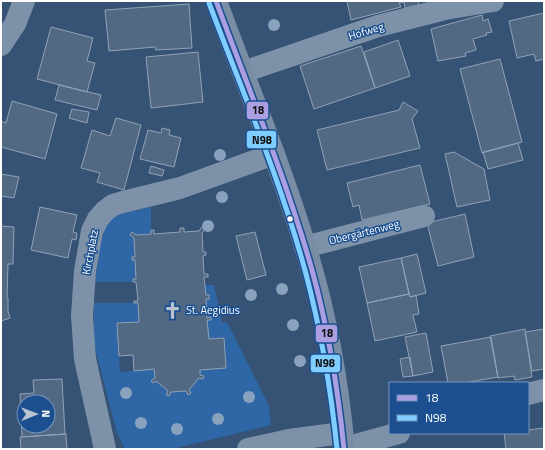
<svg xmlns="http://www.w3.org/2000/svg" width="545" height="450" font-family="'Titillium Web',sans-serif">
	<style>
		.green { fill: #2f66a5 }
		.building { fill: #526984; stroke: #92a2b6; fill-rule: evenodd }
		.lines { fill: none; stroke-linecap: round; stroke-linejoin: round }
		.minor { stroke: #7d92a8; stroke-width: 22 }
		.secondary { stroke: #798da4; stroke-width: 22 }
		.bus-1-casing { stroke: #1b4f8f; stroke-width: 8 }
		.bus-2-casing { stroke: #1b4f8f; stroke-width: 8 }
		.bus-1 { stroke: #ab9ee1; stroke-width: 5 }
		.bus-2 { stroke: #80cdff; stroke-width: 5 }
		.tree { fill: #8aa2be }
		.bus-dot { fill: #fff; stroke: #1b4f8f; stroke-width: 1.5 }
		.labels { text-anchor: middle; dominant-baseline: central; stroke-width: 3; stroke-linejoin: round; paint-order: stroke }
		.street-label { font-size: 11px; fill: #fff; stroke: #1b4f8f }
		.poi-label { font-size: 11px; fill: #fff; stroke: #1b4f8f; text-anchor: start }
		.line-badge { stroke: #1b4f8f; stroke-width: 1.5 }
		.pale-badge-label { font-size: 11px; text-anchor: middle; font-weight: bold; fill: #111 }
	</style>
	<rect width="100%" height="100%" fill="#365274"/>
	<path class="green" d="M151,207V234L130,235L134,238L135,257H132V260H135L136,279H133V282H95C97,269 101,225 111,218C119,213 141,210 151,207Z
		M205,285H214L222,322H227L269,406L271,425L172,449H125L117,433L94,344V303H138L139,322L117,324L120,372L154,369L155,378L152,381H156L168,391L167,395L169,396L171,392L186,391L190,393L189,390L199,378L203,379L204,376L200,375V370L226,367L224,338L209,339L207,320H211V317L207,318L206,299H209V296L206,295Z"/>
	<path class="building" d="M347,1H418L419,5L405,8L404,2L399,3L401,7L351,20Z
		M189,4L192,48L156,50L155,47L109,51L105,10Z
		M544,13V59L536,61L534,54L517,58L509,21Z
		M482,15L483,21L488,19L492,32L486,33L487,35L473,39L476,50L465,53L466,56L438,61L431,29Z
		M51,27L93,38L87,61L95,63L87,92L37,79Z
		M398,40L410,76L375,88L364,52Z
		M361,46L375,88L314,109L300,66Z
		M198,52L203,102L151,108L146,57Z
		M500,59L522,142L482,153L460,69Z
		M59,85L101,95L97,110L55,100Z
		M12,101L57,114L45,159L1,147V121L6,123Z
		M403,102L418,111L412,119L420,148L327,170L317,130L399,110Z
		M72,109L89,112L87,123L69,118Z
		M116,118L141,125L124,190L97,182L100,173L81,168L92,130L110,136Z
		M162,128L170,130L169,135L181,138L174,167L140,159L148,130L161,133Z
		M518,143L523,160L488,169L483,152Z
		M454,152L484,169L490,200L457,207L445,154Z
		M420,165L430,204L362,220L359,205L353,207L347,183Z
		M151,166L164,170L162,176L149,173Z
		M1,174L19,177L14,198L1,196Z
		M40,207L77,215L73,232L77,233L76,240L72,239L68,258L31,250Z
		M465,214L474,257L438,266L427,223Z
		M1,226L14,227L13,264H8L7,298H8V311L10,318L1,321Z
		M202,227L205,230L202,233L203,252H206V255L203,256L204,274H208V277H204L206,295H209V299H206L207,318L211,317V320H207L209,339L224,338L226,368L200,370V375L204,376L203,379L199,378L189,390L191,393L188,395L186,391L171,392L169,396L166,395L168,391L156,381L153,383L151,381L155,378L154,369L134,371L133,355L119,356L117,323L139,322L138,303H134V301H138L136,282H133V279H136L135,260H132V257H135L134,238L130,235L132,232L136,235L151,234V230H154V234L180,232V228H184V232L199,231Z
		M255,232L266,275L247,280L236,236Z
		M417,254L426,293L410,297L401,258Z
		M401,258L409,294L367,303L359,267Z
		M409,294L410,297L416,295L419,314L413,315L417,332L375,341L367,303Z
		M525,329L532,377L515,380L514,376L498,378L490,336Z
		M544,329V369L532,371L525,332Z
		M426,333L433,372L413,376L405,337Z
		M491,337L498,377L464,383H448L441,346Z
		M410,357L413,376L403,377L400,359Z
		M62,379L65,434L22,437L20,394L34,393L33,380ZM24,402H48V426H24Z
		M544,428V449H506L504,433H528V430Z
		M66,434L67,449H21L20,437Z"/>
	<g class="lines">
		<path class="minor" d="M1,45L15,24L24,1
			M243,72L378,26L445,9L493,1
			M305,247L424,216
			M528,394L544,390
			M344,448L399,433
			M105,449L85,359L82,316L85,271L92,231L98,219L105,211L113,205L123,202L180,188L274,154
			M248,449L289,440L342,433"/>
		<path class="secondary" d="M216,1C246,83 280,163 305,246C325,310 338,383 344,449"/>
		<defs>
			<path id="bus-1" d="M216,1C249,90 286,178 312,270C328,328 338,389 344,449"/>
			<path id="bus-2" d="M209,3C243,93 281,181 306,274C321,331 331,390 337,449"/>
		</defs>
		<use href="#bus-1" class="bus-1-casing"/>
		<use href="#bus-2" class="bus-2-casing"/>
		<use href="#bus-1" class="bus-1"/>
		<use href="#bus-2" class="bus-2"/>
	</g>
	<g class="tree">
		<circle cx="274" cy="25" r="6"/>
		<circle cx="220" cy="155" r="6"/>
		<circle cx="222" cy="197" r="6"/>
		<circle cx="208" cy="226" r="6"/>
		<circle cx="282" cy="289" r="6"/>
		<circle cx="251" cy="295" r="6"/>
		<circle cx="293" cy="325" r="6"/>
		<circle cx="300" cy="361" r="6"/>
		<circle cx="126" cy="393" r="6"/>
		<circle cx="249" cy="397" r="6"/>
		<circle cx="218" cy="419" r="6"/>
		<circle cx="141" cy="423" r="6"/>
		<circle cx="177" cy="429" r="6"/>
	</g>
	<defs>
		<symbol id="church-bare" viewBox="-9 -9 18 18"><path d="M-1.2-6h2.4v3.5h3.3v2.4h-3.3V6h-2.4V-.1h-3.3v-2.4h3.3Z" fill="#b9c2ce" stroke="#1b4f8f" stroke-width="2.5" paint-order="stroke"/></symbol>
	</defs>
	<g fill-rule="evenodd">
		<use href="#church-bare" x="160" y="298" width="25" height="25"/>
	</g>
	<circle class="bus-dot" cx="290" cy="219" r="3.5"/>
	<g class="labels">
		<g class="street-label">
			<text transform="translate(366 31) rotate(-17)">Hofweg</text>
			<text transform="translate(364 232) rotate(-14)">Obergärtenweg</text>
			<text transform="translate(90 252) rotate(-79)">Kirchplatz</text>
		</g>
		<g class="poi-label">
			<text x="186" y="310">St. Aegidius</text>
		</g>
	</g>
	<g class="line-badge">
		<rect x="246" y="101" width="23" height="19" rx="4" fill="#ab9ee1"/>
		<rect x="246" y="130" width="31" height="19" rx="4" fill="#80cdff"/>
		<rect x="315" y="324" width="23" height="19" rx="4" fill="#ab9ee1"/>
		<rect x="310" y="354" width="31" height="19" rx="4" fill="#80cdff"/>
	</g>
	<g class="pale-badge-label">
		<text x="258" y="114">18</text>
		<text x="262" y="144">N98</text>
		<text x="327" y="337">18</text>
		<text x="325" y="367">N98</text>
	</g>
	<rect width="545" height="450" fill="none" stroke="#ffffff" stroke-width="4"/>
	<rect x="389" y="382" width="140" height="52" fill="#1b4f8f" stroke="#7695bc"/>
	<rect x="397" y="395" width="20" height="6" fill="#ab9ee1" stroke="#7695bc"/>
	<text x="425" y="402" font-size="12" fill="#ffffff">18</text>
	<rect x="397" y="415" width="20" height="6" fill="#80cdff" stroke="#7695bc"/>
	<text x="425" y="422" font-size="12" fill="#ffffff">N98</text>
	<g transform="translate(36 414) rotate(89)"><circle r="19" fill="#1b4f8f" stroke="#7695bc"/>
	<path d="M0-3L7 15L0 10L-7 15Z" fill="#b9c2ce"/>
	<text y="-6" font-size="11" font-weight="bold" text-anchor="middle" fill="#ffffff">N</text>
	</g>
</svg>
